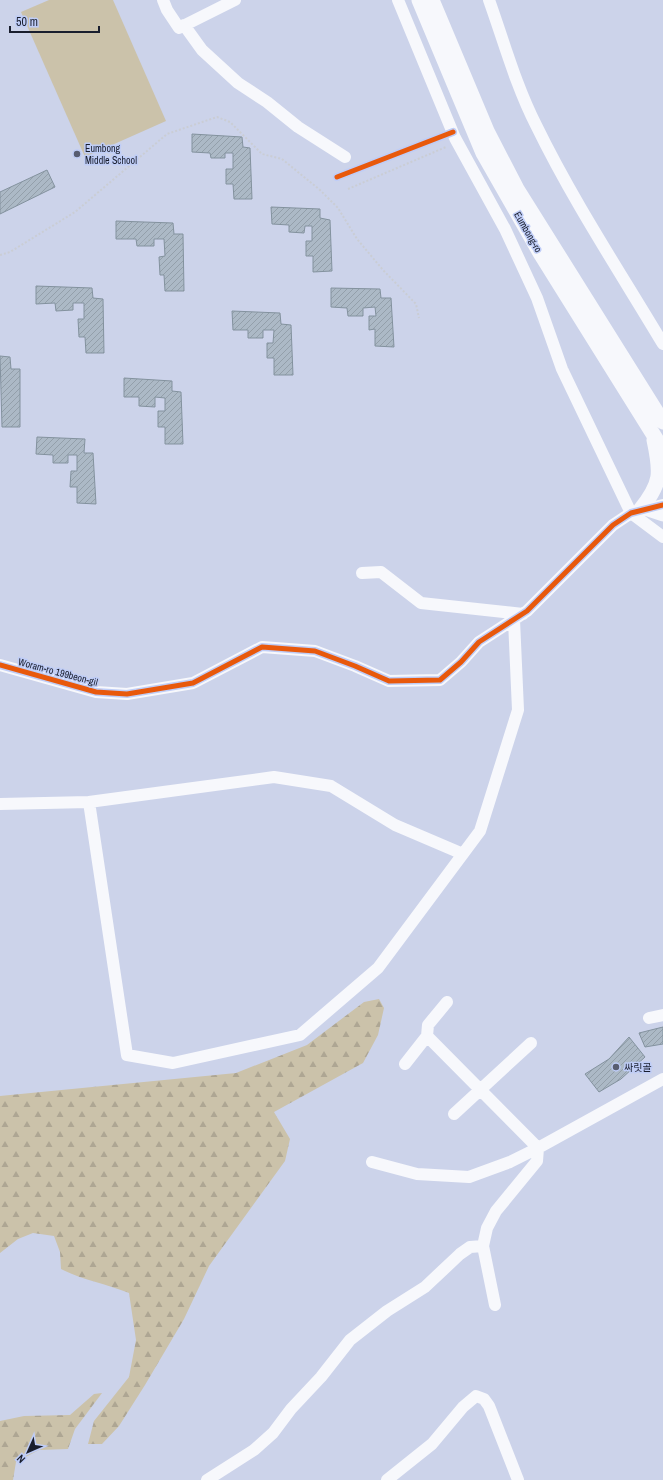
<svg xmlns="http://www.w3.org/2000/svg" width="663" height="1480" font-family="'Archivo Narrow','Noto Sans KR',sans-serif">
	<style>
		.grass { fill: #cbc2aa }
		.forest { fill: url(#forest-firs) }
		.building { fill: url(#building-hatch); stroke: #83929e }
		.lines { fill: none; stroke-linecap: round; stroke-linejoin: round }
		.path { stroke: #cacdd4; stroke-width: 2; stroke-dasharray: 2 2; stroke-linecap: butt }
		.minor { stroke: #f7f8fc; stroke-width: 12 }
		.major { stroke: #f7f8fc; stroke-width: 15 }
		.cycleway-casing { stroke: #bfcdf7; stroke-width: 8 }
		.cycleway { stroke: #e8590c; stroke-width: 5 }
		.poi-dot { fill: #585d70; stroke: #bfcdf7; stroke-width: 1.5 }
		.labels { text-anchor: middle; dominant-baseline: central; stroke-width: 3; stroke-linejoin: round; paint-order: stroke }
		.poi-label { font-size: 10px; fill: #191e2e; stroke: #bfcdf7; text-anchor: start }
		.street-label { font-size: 10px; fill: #191e2e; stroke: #bfcdf7 }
	</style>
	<defs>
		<pattern id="forest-firs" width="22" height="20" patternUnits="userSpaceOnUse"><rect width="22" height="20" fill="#cbc2aa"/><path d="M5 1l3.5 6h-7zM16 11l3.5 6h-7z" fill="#aea693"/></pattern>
		<pattern id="building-hatch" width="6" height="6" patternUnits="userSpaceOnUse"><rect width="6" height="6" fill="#acb9c6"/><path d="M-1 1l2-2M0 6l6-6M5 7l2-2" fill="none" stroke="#939faa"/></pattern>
	</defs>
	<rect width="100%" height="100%" fill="#ccd3ea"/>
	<path class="grass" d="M49,0H113L166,121L85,157L21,12Z"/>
	<path class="forest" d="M379,999L384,1008L378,1035L363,1063L274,1112L290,1139L285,1161L209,1266L184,1319L145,1385L119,1426L102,1444H88L94,1421L129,1377L136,1340L129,1293C107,1284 82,1280 61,1269L60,1252L54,1236L33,1233L18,1239L0,1253V1096L236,1073L307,1045L364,1002Z
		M102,1393L75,1429L68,1449L39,1450L16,1462L13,1480H0V1421L24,1416L70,1415L94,1394Z"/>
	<path class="building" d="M192,134L242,137L243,147L250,148L252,199H234L233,184H226V169H233V153H225V158H211L210,153L192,152Z
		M47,170L55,187L0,214V192Z
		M271,207L320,209V218L330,220L332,271L313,272V256H306V241H312V226H305L304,233L289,232V225L272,224Z
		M116,221L173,223L174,234H183L184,291H165L164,275H160L159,257L165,256L164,239H154V246H137L136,239H116Z
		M36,286L92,288L93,298L103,299L104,353H86L85,337H79L78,319H84V303H73V310L56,311L55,303L36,304Z
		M331,288L380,289L381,298H391L394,347L375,346V329L369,330V316H376L375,307L363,308V316H348L347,308L331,307Z
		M232,311L280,313L281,324L291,325L293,375H274V358H267V343H273L274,330H263V338H248V330H233Z
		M0,356L10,357L11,369H20V427H2Z
		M124,378L172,381V391L181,392L183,444H165V427H158V411H165V398L155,397V407L139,406V397H124Z
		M37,437L85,439L84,453H93L96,504L77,503V487H70L71,471H77V455H68V463H53V455L36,454Z
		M663,1027V1044L645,1047L639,1033Z
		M629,1037L645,1057L621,1079L599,1092L585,1074L609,1059Z"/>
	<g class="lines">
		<path class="path" d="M348,189L446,147
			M0,255L10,252L75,212L167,134L217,117L230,122L262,154L282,159L320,190L338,208L357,239L383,270L416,304L419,318"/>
		<path class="minor" d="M163,0L167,10L179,28L235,0
			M398,0L455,138L505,229L537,298L562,369L631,513L663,537
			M489,0C504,42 516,86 536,125C573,201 620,272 663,344
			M184,25L202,50L238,83L267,102L298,127L345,157
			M362,573L381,572L421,603L523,614
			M0,665L96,692L127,694L193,683L262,647L315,651L355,666L389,681L440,680L461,662L479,642L527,611L613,525L631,513L663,505
			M0,804L89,802
			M463,854L395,825L331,786L274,777L89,802L127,1055L173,1063L300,1035L378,968L480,831L518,710L514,620
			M447,1002L428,1025L427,1036L538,1148L663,1079
			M649,1018L663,1015
			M405,1064L427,1036
			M454,1114L531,1043
			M372,1162L417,1174L469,1177L510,1162L538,1148L537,1161L496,1211L487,1228L483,1246L495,1305
			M207,1480L254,1450L273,1433L291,1409L321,1377L350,1340L387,1311L425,1287L460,1254L470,1247L483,1246
			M387,1480L432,1444L463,1407L476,1396L484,1399L489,1406L518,1480"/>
		<path class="major" d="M419,0L483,153L540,253L663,450
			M432,0L487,131L517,189L663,422
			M648,509L663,514
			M640,510C662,483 661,473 654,440"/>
		<defs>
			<path id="cycleway" d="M337,177L453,132
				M0,665L96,692L127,694L193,683L262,647L315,651L355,666L389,681L440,680L461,662L479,642L527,611L613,525L631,513L663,505"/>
		</defs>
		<use href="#cycleway" class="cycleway-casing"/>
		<use href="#cycleway" class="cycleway"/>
	</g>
	<g class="poi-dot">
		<circle cx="77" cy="154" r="4"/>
		<circle cx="616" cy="1067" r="4"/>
	</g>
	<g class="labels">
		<g class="poi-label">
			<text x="85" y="148">Eumbong<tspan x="85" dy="12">Middle School</tspan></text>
			<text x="624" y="1067">싸릿골</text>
		</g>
		<g class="street-label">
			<text transform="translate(528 232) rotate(60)">Eumbong-ro</text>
			<text transform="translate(58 672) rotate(15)">Woram-ro 199beon-gil</text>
		</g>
	</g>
	<g transform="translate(28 1452) rotate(225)" stroke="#bfcdf7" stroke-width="3" paint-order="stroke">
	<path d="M0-3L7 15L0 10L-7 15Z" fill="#191e2e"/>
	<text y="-6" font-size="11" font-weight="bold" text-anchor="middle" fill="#191e2e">N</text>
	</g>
	<path d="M10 26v6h89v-6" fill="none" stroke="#191e2e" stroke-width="2"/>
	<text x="16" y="26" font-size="12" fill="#191e2e" stroke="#bfcdf7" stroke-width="3" paint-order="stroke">50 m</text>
</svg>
